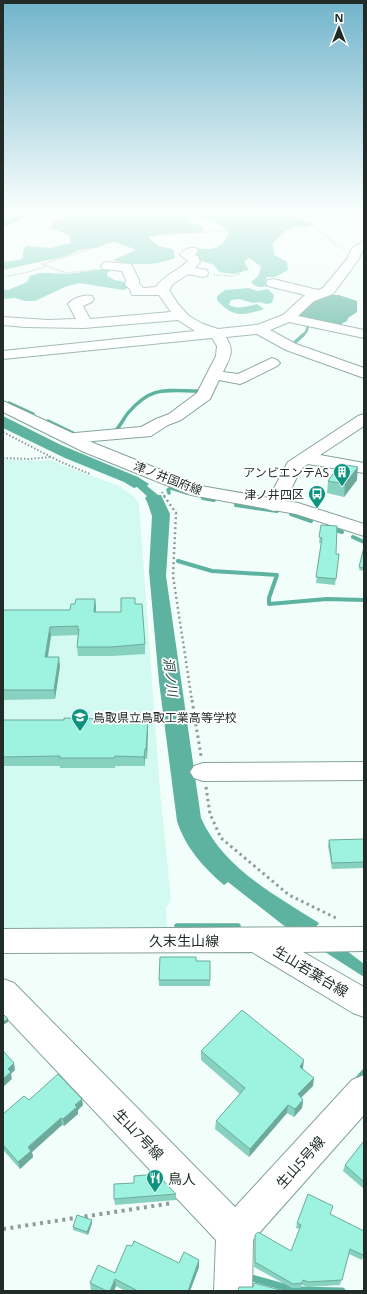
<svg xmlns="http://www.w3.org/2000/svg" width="367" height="1294" font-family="'Open Sans','Noto Sans JP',sans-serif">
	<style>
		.built { fill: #d2faf0 }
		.forest { fill: #79cebb }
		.water { fill: #5eb3a0 }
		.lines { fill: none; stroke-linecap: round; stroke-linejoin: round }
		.stream-far4 { stroke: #5eb3a0; stroke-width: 2.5 }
		.stream-far3 { stroke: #5eb3a0; stroke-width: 3.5 }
		.stream-far2 { stroke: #5eb3a0; stroke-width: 4 }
		.stream-far1 { stroke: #5eb3a0; stroke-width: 5.5 }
		.stream { stroke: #5eb3a0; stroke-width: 7 }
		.minor-casing { stroke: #86a39b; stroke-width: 2 }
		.major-casing { stroke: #86a39b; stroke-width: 2 }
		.path-far4 { stroke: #919c99; stroke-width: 1.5; stroke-dasharray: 1 1.5; stroke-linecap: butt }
		.path-far3 { stroke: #919c99; stroke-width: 2; stroke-dasharray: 1.5 2; stroke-linecap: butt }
		.path-far2 { stroke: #919c99; stroke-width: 2.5; stroke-dasharray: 2 3; stroke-linecap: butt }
		.path-far1 { stroke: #919c99; stroke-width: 3; stroke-dasharray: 2.5 3.5; stroke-linecap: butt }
		.path { stroke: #919c99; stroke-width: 4; stroke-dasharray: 3 4.5; stroke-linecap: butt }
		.minor { fill: #fff; fill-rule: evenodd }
		.major { fill: #fff; fill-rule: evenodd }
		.wall { fill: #87d1c0 }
		.shaded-wall { fill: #6eaa9c }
		.building { fill: #9df3df; stroke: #6eaa9c }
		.labels { text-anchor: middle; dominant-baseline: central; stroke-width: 3.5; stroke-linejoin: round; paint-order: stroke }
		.poi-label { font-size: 12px; fill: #212c29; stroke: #fff; text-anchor: end }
		.street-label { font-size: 12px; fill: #212c29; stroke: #fff }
		.water-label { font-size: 13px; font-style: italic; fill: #1c433b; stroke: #fff }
		.near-street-label { font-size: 14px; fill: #212c29; stroke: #fff }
		.near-poi-label { font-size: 14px; fill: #212c29; stroke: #fff; text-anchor: start }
	</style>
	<rect width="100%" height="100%" fill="#f2fefa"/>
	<path class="built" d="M3,459L38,461L51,460L67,467L119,486L133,496L139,504L160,790L171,899L166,908L167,929H3Z"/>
	<path class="forest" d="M98,210H184V214L188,222L200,225L204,231C185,235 166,231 148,237L158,246L173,249L175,258C155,266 134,266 113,260L136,250L115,242L105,243L99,247L79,250L66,256L3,270V262L20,260L23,257V251L26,246L50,248L71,243L69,235L50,228L52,223L69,216Z
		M204,210H258L260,212L300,219L313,224C305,229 302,225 294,227C287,229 279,237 273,243L274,255L287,262L288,270L275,277H267L265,283L271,285C264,288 256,288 251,282L258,276L261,267L250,258L244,261L249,270L233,274L219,272L214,265L196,259L187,251L190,247C210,250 220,253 229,232L223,226L203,217L201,211Z
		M114,268L107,273V276L115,280L129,283L130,287L123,290L79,283L65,287L35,301H25L15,298L3,299V289L8,290L27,282L30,276C43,270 52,274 67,274C82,273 98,269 114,268Z
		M249,288L257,291L268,289L274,295L272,303L266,304L260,302L253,303L239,299L231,300L229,305C237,310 249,306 257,304L264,309C243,316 233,318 217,300V296L225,290Z"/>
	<path class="water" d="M329,295H339L357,301V312L348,318L347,321L336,327L290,317L307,303Z
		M3,416L61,445L138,477L149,484L147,486L158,495H161L170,514L166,576L201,818C223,868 275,895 319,923L316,927L364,964V977L283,925L228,882L224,885C204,868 185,847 177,821L159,682L149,571L152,516L148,504L145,498L147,496L137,487L134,488L124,482L65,458L3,428Z"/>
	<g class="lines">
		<path class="stream-far4" d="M302,336L306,332L308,327"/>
		<path class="stream-far3" d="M292,345L303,335
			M9,403L33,414
			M48,421L77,435
			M113,433C119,429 123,419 128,413C150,387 163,390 195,391H200L201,389
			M169,493L168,490L171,488L187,493"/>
		<path class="stream-far2" d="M203,498L214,500
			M236,505L277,511
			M291,514L311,521
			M333,529L342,532
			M353,537L364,542
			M178,561L212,571L277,575L269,598V604L327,599L364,600"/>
		<path class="stream-far1" d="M177,926H238"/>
		<path class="stream" d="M357,1081L364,1073
			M248,1277L295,1290L342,1291"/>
		<defs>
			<path id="minor" d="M6,210H17L19,212L17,214L3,217V211Z
				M364,241V250L361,253L359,259L333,294L314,301L298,316L364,330V338L289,322L270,330L296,344L364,368V378L286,350L257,334L226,337C235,352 230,357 223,372L238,374L272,358L277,360L280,363L277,366L245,382L240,384L219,380L210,399L181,420L168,425L151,436L70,443L64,442L62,438L64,434L141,427L156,419L169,414L197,393L216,356L217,346L212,338L3,359V351L195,331L178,320L84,328L25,327L3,325V317L48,320L76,319L68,304C73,298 84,294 92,296L94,299L92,302L83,306L90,319L171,312L159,295H132L130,289L125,285L126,280L122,271L103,269L101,266L103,263L107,262L131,264L139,280V283L143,288L156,287C164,275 178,271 188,261L180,255C184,249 190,247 196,248L198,251L195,255L198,256L200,262L195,268L207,270L208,273L207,276L202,277L188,274L173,284L169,290L178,304L189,316L203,324L218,329L257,325L283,315L305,295L268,286L266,283L268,280L273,279L318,290L323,288L347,259L352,248Z
				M364,414V426L320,455L364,463V473L308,464L301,469L281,509L274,511L267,509L265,505L288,462L358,416Z
				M364,762V780L203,781L194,778L190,772L194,766L203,763Z
				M364,927V951L303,952L364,987V1017L353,1013L252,952L3,953V929Z
				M3,979L14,983L235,1207L352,1080L364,1075V1115L253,1240L252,1291H214L216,1240L3,1014Z"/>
			<path id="major" d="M3,401L96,444L201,486L298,503L364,524V536L296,514L191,495L84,452L3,412Z"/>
		</defs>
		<use href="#minor" class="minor-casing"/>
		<use href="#major" class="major-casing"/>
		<path class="path-far4" d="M171,210L178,212
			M266,210L307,219L335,244L345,250
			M135,218L154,211L162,210
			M96,270L66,273L42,264L125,238L168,234L249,230
			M214,275L232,276L239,274L245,257
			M3,277L25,273L47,266"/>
		<path class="path-far3" d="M3,432L61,462L90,474
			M3,458L29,459L51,457
			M162,492L165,497"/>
		<path class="path-far2" d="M164,496L176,513L173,576L192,701"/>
		<path class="path-far1" d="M192,700L201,756
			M206,787L210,814L221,838L289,895L338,919"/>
		<path class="path" d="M3,1229L173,1203"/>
		<use href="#minor" class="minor"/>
		<use href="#major" class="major"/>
	</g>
	<path class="wall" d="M357,480L344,497L327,493L328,481Z
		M321,525L336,554H339L335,585L316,583L321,543H319Z
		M364,547V571L359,570Z
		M95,599L96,608V612H121L135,604L145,644V654L112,656H78L77,647L78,635L51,636L48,657L60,666L55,699L3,700V610H70L75,604Z
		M3,720L148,729L147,759H145V766H115V768H60V766H3Z
		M364,839V868L332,869L328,846L329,840Z
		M196,961L210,980V986H159V980Z
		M201,1051L303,1068V1069L313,1086L301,1098L303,1100L302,1108L294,1117L287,1113L249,1157L215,1129L216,1121L240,1094L201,1060Z
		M29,1100L83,1105L78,1110V1114L64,1126L62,1125L32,1152L33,1157L20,1169L3,1150V1114Z
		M364,1141V1189L343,1171L345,1165Z
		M176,1194V1200L115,1205L114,1199Z
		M330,1214L364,1253L362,1260L349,1254L340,1285L307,1287L302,1285L301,1288H292L254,1267L255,1235L291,1251L300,1229L296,1228L297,1223Z
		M92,1223L88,1235L73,1230V1227Z
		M179,1263L199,1267L190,1291H125L116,1286L114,1291H93L91,1290L90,1283L115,1273Z"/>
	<path class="shaded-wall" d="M44,210V213L29,216L3,227V224L28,213Z
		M358,467L357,480L344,497L345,484Z
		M95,599L96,608L94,621V612Z
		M50,627L51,636L46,666L45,657Z
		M59,657L60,666L55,699L54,690Z
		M148,720V729L147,759L146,749Z
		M145,749V766L144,757Z
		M8,1019V1022L3,1025V1022Z
		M304,1060L303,1068L298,1075L300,1067Z
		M14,1063L15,1070L11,1074L12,1079L3,1087V1079L8,1069Z
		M314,1078L313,1086L296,1102L298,1094Z
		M82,1099L83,1105L78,1110V1114L64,1126L63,1119L75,1105Z
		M303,1100L302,1108L294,1117L295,1109Z
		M288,1105L287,1113L249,1157L250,1149Z
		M61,1118L62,1125L32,1152L33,1157L20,1169L18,1162L28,1147Z
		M92,1220V1223L88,1235L87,1232Z
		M199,1260V1267L190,1291H188Z
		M115,1279L116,1286L114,1291H110Z"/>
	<path class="building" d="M19,210H44L28,213L3,224V215L17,212Z
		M340,464L358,467L345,484L328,481Z
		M321,525L337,526L336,554H339L336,579L316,577L322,538L319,537Z
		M364,547V568L359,567Z
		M121,598H135V604H142L145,644L111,647H77L79,629L78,630V626L50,627L45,657H59L54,690H3V610H70L71,604H75L76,599H95L94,612H121Z
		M64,718L148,720L146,749H145L144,757L115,756L114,758H59L60,756L3,757V720H64Z
		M364,839V862L332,863L329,840Z
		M160,957H196V961H210V980H159Z
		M242,1010L304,1060L300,1067L314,1078L298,1094L303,1100L295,1109L288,1105L250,1149L216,1121L245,1088L201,1051Z
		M3,1014L8,1019L3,1022Z
		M3,1051L14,1063L8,1069L11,1072L3,1079Z
		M58,1074L82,1099L75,1105L77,1107L63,1119L61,1118L28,1147L31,1151L18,1162L3,1145V1114L24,1096L29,1100Z
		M364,1141V1182L345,1165Z
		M157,1174L176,1194L114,1199V1184L134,1183V1176Z
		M308,1194L333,1206L330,1214L364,1231V1252L363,1255L350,1249L342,1280L308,1282L303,1280L302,1283L293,1284L255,1262V1235L258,1232L291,1251L301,1225L297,1223Z
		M77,1215L92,1220L87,1232L73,1227Z
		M134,1241L179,1263L184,1252L199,1260L188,1291H138L115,1279L110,1291H107L90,1283L98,1265L115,1273L127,1245L132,1246Z
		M254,1283L284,1291H238L239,1287H253Z"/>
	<linearGradient id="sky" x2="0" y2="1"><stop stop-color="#71b4cb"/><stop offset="0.54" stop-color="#f9fffd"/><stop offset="1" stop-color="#f9fffd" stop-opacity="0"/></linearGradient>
	<rect width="367" height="391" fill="url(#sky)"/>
	<defs>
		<symbol id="building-pin" viewBox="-11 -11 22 30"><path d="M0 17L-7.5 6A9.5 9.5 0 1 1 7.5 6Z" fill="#0c947f" stroke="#fff"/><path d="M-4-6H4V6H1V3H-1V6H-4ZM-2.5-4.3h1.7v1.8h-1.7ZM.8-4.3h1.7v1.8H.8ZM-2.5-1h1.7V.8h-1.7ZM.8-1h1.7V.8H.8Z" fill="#fff"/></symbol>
		<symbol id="bus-pin" viewBox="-11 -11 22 30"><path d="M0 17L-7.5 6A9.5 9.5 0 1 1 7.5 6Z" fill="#0c947f" stroke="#fff"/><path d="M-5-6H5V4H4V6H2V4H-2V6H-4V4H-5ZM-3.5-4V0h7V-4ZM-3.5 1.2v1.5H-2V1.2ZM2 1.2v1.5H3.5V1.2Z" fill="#fff"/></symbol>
		<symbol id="school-pin" viewBox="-11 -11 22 30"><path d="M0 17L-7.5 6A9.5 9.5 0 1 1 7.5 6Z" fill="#0c947f" stroke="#fff"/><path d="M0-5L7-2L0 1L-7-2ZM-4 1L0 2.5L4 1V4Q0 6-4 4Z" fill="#fff"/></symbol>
		<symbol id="restaurant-pin" viewBox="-11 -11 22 30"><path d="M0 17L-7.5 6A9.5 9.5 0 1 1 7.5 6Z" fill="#0c947f" stroke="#fff"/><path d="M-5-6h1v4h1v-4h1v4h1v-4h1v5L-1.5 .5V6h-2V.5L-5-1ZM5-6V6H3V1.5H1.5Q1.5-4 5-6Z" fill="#fff"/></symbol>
	</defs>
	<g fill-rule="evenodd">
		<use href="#building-pin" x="332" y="462" width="20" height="27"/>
		<use href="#bus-pin" x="307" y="484" width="20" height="27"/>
		<use href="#school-pin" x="70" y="707" width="20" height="27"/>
		<use href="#restaurant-pin" x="145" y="1168" width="20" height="27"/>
	</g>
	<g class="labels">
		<g class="poi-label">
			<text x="329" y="472">アンビエンテAS</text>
			<text x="304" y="494">津ノ井四区</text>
			<text x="93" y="717" text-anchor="start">鳥取県立鳥取工業高等学校</text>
		</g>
		<g class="street-label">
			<text transform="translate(168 478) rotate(21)">津ノ井国府線</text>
		</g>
		<g class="water-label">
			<text transform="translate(171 677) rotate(83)">洞ノ川</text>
		</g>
		<g class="near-street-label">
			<text x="184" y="940">久末生山線</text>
			<text transform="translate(311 971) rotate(31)">生山若葉台線</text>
			<text transform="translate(139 1134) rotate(46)">生山7号線</text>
			<text transform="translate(300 1162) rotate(-48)">生山5号線</text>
		</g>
		<g class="near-poi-label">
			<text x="168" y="1178">鳥人</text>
		</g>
	</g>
	<rect width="367" height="1294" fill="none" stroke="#212c29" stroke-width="8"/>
	<g transform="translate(339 28)" stroke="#ffffff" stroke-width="3" paint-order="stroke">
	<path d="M0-3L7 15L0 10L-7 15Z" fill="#212c29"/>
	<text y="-6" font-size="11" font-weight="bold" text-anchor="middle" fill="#212c29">N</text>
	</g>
</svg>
